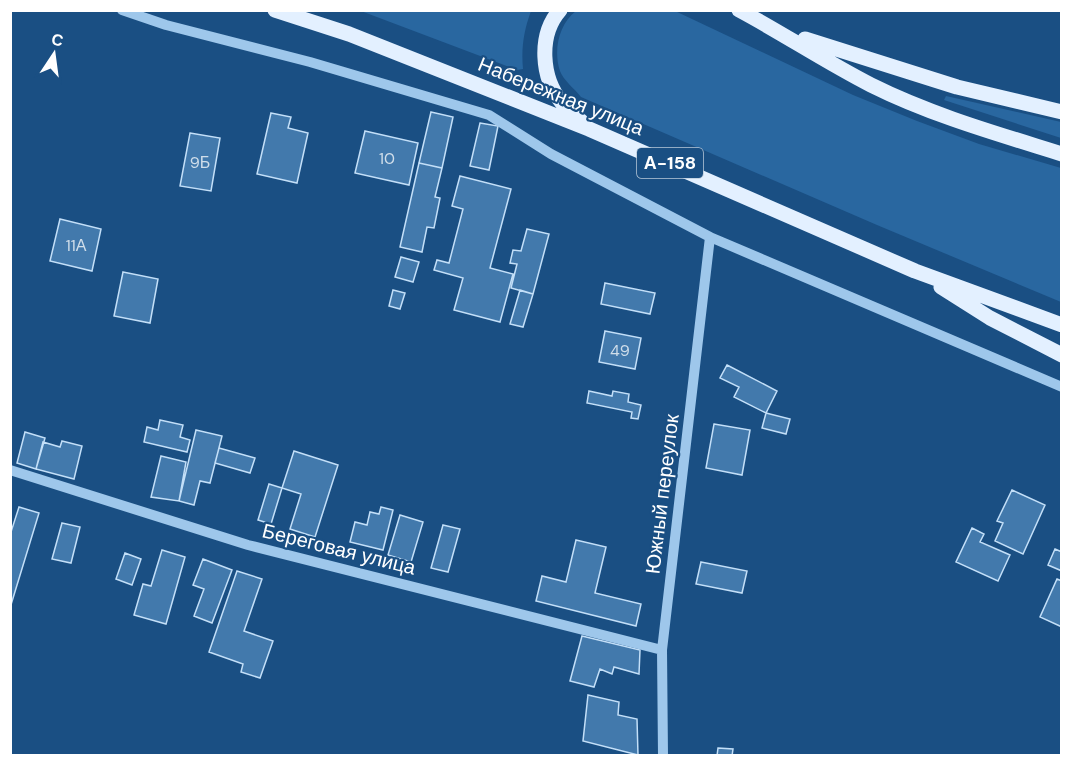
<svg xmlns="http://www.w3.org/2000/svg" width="1072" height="766" font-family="'DM Sans',sans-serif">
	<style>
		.green { fill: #2967a0 }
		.building { fill: #4279ac; stroke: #c3dff8; stroke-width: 1.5 }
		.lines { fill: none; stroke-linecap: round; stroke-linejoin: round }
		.minor { stroke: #9ec7eb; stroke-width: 10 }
		.major { stroke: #e3f0ff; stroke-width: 15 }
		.labels { text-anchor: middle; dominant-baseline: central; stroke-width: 4.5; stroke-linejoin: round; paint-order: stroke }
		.number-label { font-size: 16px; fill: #d0deea }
		.shield { fill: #1a4f83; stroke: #bacada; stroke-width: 1.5 }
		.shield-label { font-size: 18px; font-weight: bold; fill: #fff }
		.street-label { font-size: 20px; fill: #fff; stroke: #1a4f83 }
	</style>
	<rect width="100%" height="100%" fill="#1a4f83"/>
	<path class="green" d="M361,11H531C524,30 521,48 523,69L517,70Z
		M576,11H675L853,95L917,121L979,144L1061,168V302L877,225L581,97C575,89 563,80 560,71C553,50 559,24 576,11Z
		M946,96L1061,122V138L944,100Z"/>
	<path class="building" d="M431,112L453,117L442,168L419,163Z
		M271,113L291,117L288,128L308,133L297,183L257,174Z
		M480,123L498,126L489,170L470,166Z
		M365,131L418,143L409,185L355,173Z
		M190,133L220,138L211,191L180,186Z
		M419,163L442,168L435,197L440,198L434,228L427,227L422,252L400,247Z
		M460,176L511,189L490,268L513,274L500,322L454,310L463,278L434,270L437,260L449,263L463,209L452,206Z
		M60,219L101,229L92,271L50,261Z
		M527,229L549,234L533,294L511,288L517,264L510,263L513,250L521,251Z
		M401,257L419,262L413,282L395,277Z
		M123,272L158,279L150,323L114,316Z
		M605,283L655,293L650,314L601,304Z
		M393,290L405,293L400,309L389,306Z
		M520,290L533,294L523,327L510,324Z
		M605,331L641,338L635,369L599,362Z
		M727,365L777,391L766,413L734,397L739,387L720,378Z
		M589,391L612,396L613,391L629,394L628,402L641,405L638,419L631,418L632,412L587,403Z
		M766,413L790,419L786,434L762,428Z
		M160,420L183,425L180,437L190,440L187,452L144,442L147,427L158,430Z
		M714,424L750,430L742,475L706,468Z
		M196,430L222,436L210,483L200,481L194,505L179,501Z
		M25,432L45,438L36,469L17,463Z
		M62,441L82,446L74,479L36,469L43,442L60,447Z
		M219,448L255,458L250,473L215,463Z
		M294,451L338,465L315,537L290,529L301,494L282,488Z
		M161,456L186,462L179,501L151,497Z
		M269,484L282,488L271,524L258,520Z
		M1012,490L1045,505L1023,554L995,541L1003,523L997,521Z
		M19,507L39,513L10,608V535Z
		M381,507L393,510L383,550L350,542L355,522L367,525L370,512L379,514Z
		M400,515L423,522L411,562L388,555Z
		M62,523L80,527L71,563L52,559Z
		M443,525L460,529L448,572L431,568Z
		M972,528L984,534L980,542L1010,555L998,581L956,562Z
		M576,540L606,547L595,593L641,604L636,626L536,601L542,576L566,582Z
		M1055,549L1062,552V571L1048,565Z
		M162,550L185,557L166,624L134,615L143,584L151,586Z
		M125,553L141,559L132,585L116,579Z
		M203,559L232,570L212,623L194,616L204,589L193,585Z
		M701,562L747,571L742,593L696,584Z
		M237,571L262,579L244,631L273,641L260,678L241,672L243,664L209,652Z
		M1057,579L1062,581V627L1040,617Z
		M582,636L640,650L639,674L614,667L612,674L600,669L594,687L570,681Z
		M588,695L619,702L618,715L637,719L638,755L583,741Z
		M718,748L733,749L732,756H717Z"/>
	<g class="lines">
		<path class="minor" d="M122,10L166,25L310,62L489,115L551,154L710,237L1062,387
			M10,470L248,545L662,650
			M663,756L662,650L710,237"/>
		<path class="major" d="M275,10L349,34L589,129L915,271L1062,325
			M560,10C538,35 541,78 562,103C568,110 576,116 583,123
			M739,10C784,34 826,62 871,85C931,115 998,134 1062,154
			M805,39L957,87L1062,112
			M941,287L990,318L1062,355"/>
	</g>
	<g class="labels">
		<g class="number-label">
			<text x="387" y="158">10</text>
			<text x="200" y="162">9Б</text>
			<text x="76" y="245">11А</text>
			<text x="620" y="350">49</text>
		</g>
		<rect class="shield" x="637" y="148" width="66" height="30" rx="4.5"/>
		<g class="shield-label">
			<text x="670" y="163">А-158</text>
		</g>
		<g class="street-label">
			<text transform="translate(561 96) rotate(22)">Набережная улица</text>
			<text transform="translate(662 494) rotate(-83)">Южный переулок</text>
			<text transform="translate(339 549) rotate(14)">Береговая улица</text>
		</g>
	</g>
	<rect width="1072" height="766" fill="none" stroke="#ffffff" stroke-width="24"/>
	<g transform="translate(54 54) rotate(13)" stroke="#1a4f83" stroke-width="4.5" paint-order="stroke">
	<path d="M0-4.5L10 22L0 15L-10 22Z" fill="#ffffff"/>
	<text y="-9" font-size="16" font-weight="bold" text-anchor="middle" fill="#ffffff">С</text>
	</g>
</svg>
